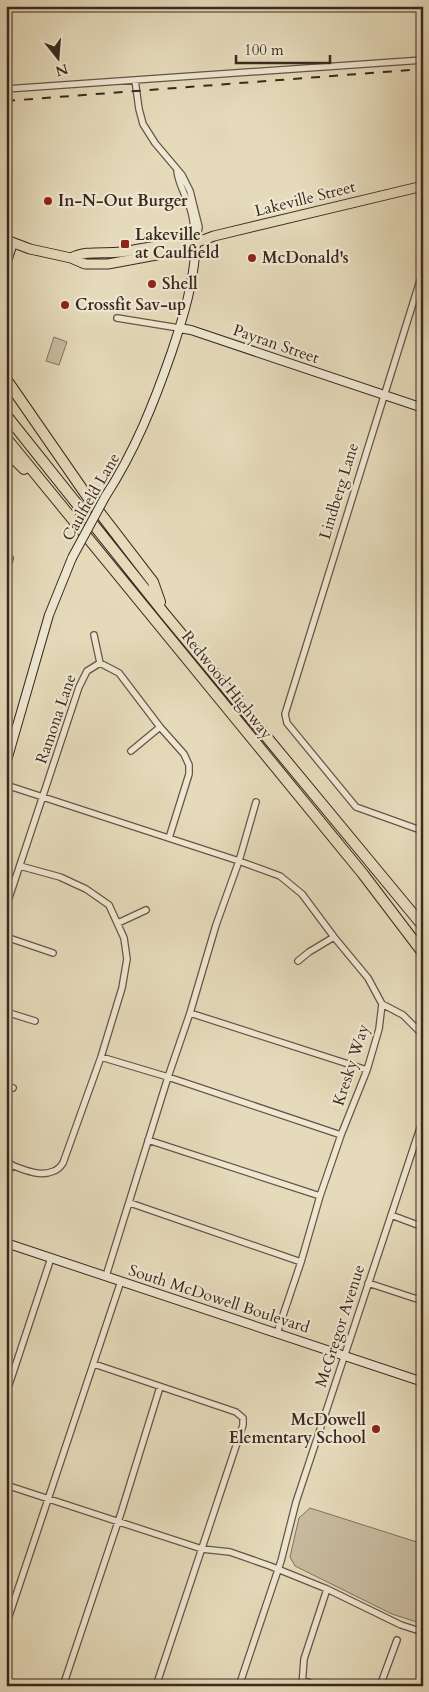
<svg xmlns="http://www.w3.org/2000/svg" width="429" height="1692" font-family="Cardo,serif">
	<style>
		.green { fill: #c8bca0; stroke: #827260 }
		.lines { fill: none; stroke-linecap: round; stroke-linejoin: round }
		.street-casing { stroke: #665546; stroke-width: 8 }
		.secondary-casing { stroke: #3b291f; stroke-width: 10 }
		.primary-casing { stroke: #3b291f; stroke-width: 11 }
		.highway-casing { stroke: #3b291f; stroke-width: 12 }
		.street { stroke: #eee7d2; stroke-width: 5.5 }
		.secondary { stroke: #eee7d2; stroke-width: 8 }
		.primary { stroke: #e5daba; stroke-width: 9 }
		.highway { stroke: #e5daba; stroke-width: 10 }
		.rail { stroke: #3b291f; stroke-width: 2; stroke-dasharray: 9 9; stroke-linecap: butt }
		.secondary-bridge-casing { stroke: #3b291f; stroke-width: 10; stroke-linecap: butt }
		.secondary-bridge { stroke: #eee7d2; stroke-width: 8 }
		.poi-dot { fill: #8f2418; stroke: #eee7d2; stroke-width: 2 }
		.labels { text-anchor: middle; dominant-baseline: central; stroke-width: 4.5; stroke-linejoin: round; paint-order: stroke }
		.street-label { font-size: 16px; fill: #3b291f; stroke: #eee7d2 }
		.poi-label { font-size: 16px; font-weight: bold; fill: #3b291f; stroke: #eee7d2; text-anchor: start }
	</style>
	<rect width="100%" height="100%" fill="#e5daba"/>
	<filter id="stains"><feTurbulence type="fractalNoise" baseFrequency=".004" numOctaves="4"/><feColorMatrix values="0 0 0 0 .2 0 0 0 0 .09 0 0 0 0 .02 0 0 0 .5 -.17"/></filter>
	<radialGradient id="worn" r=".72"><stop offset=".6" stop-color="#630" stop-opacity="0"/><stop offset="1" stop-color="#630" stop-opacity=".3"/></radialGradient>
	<path class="green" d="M54,337L67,342L59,365L46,361Z
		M310,1508L423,1544V1624L392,1614L295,1566L290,1557L299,1518Z"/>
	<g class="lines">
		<defs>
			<path id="street" d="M135,80L139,109L143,124L155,143L182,175L190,191L199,227L196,243
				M6,89L423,60
				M177,171C178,183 186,196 190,208C194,219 194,230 195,240
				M423,271L285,714L287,723L356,807L423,831
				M117,318L179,328
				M6,556L10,558L6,573
				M94,635L100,663
				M131,751L160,727
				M6,785L239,861L280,876L302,894L334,937L368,978L382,1004L379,1029L367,1070L341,1135L320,1196L301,1262L277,1333
				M6,907L79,687L87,671L100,663L119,673L160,727L184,754L189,765V774L169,838
				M118,923L146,910
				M6,937L53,953
				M298,961L309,952L334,937
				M382,1004L403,1015L423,1035
				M6,1012L35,1021
				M190,1013L367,1070
				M101,1057L168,1077L341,1135
				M6,1086L13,1088
				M148,1140L320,1196
				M6,1163C20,1168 39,1178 54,1171C57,1170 61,1166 63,1163L101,1057L122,988L127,959L124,938L109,905L86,889L60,877L20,866
				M6,1179L11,1164
				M130,1203L301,1262
				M391,1215L423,1227
				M106,1276L168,1077L190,1013L216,925L239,861L256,802
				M368,1283L423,1301
				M94,1364L236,1412L243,1418V1425L156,1686
				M6,1394L51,1258
				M6,1485L202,1549L230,1552L270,1566L327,1589L401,1625L423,1632
				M6,1625L121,1281
				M303,1680L317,1686
				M63,1686L121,1513L160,1387
				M239,1686L281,1561L296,1502L423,1119
				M302,1686L304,1659L327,1589
				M380,1686L397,1640"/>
			<path id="secondary" d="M179,328L191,330L423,408
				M105,497C135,451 154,403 172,351C184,315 194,282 196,243
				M6,764L49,615L72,558
				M6,1243L423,1382"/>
			<path id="primary" d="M6,240L30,249L71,258L85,264H108L167,253L214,236L423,186
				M71,258C86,250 105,254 121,252C145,249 167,242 191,243"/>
			<path id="highway" d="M6,261L12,243
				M6,379L87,496L153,582L160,602
				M6,415L164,613L423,926
				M6,438L363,874L423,953
				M6,451L24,469"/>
		</defs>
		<use href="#street" class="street-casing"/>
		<use href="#secondary" class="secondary-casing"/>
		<use href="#primary" class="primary-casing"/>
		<use href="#highway" class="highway-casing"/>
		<use href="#street" class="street"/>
		<use href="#secondary" class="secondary"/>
		<use href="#primary" class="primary"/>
		<use href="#highway" class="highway"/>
		<path class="rail" d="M6,101L423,69"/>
		<defs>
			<path id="secondary-bridge" d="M72,558L105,497"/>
		</defs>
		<use href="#secondary-bridge" class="secondary-bridge-casing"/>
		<use href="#secondary-bridge" class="secondary-bridge"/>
	</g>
	<g class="poi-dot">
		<circle cx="48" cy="201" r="5"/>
		<rect x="120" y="239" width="10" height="10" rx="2.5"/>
		<circle cx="252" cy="258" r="5"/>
		<circle cx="152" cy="284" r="5"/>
		<circle cx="65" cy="305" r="5"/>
		<circle cx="376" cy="1429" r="5"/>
	</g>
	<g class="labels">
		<g class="street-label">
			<text transform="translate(305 199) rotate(-14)">Lakeville Street</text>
			<text transform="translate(276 344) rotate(19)">Payran Street</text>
			<text transform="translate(339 491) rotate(-73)">Lindberg Lane</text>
			<text transform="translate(91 497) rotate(-60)">Caulfield Lane</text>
			<text transform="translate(227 685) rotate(51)">Redwood Highway</text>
			<text transform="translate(56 719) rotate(-71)">Ramona Lane</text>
			<text transform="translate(351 1065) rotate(-72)">Kresky Way</text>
			<text transform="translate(219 1299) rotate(18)">South McDowell Boulevard</text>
			<text transform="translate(340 1326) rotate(-72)">McGregor Avenue</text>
		</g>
		<g class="poi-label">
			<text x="58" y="201">In-N-Out Burger</text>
			<text x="135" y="235">Lakeville<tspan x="135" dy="18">at Caulfield</tspan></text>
			<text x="262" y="258">McDonald's</text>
			<text x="162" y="284">Shell</text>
			<text x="75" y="305">Crossfit Sav-up</text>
			<text x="366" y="1420" text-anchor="end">McDowell<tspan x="366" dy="18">Elementary School</tspan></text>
		</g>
	</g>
	<rect width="429" height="1692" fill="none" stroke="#e5daba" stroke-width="25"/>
	<rect x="8" y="8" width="414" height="1677" fill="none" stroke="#3b291f" stroke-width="2.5"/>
	<rect x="12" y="12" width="404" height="1667" fill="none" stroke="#3b291f"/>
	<g transform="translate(58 58) rotate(163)" stroke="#eee7d2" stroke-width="4" paint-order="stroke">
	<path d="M0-4L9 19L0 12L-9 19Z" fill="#3b291f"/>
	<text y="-8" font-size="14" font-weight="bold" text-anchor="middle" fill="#3b291f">N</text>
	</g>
	<path d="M236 55v8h94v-8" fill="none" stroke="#3b291f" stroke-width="2.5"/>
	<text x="244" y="55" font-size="15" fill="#3b291f" stroke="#eee7d2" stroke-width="4" paint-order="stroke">100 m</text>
	<rect width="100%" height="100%" filter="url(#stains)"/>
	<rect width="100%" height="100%" fill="url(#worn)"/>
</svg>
